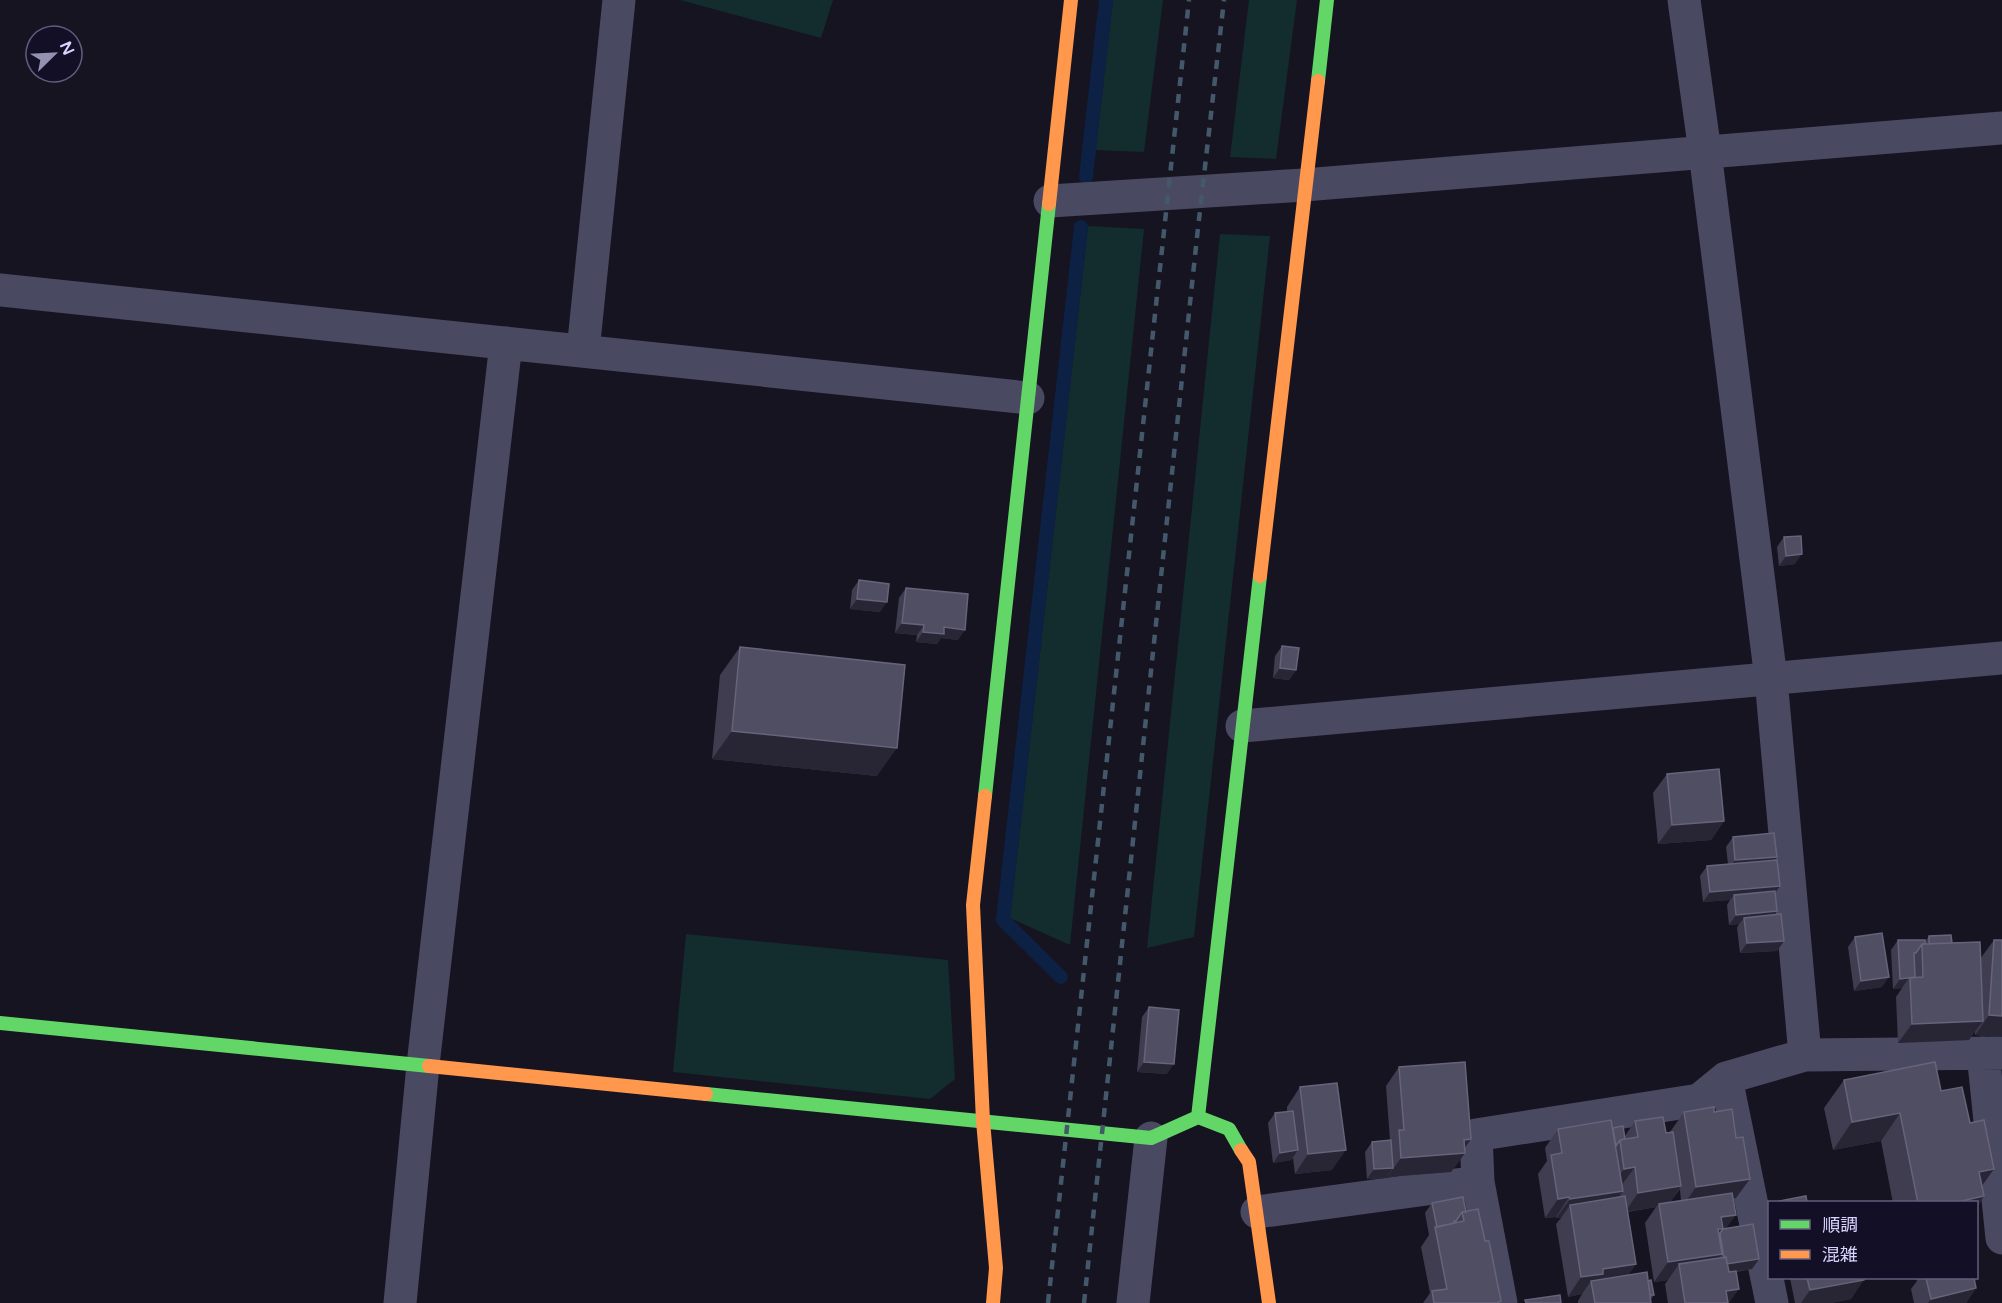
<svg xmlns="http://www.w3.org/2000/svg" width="2002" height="1303" font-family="'Varela Round','Noto Sans JP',sans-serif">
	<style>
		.green { fill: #132c2d }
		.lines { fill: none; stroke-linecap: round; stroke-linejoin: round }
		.stream { stroke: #0d2144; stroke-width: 14 }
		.street { stroke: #4a4962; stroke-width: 33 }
		.fast { stroke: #63d668; stroke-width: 14 }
		.slow { stroke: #ff974d; stroke-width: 14 }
		.rail { stroke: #43596b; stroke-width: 4.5; stroke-dasharray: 9 8; stroke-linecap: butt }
		.wall { fill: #403d50; fill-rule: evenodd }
		.shaded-wall { fill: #282635 }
		.building { fill: #504e63; stroke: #66637b; stroke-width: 1.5 }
	</style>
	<rect width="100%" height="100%" fill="#161421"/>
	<path class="green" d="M680,0H833L821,38Z
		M1113,0H1163L1144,152L1095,150Z
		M1249,0H1297L1276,159L1230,157Z
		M1088,226L1144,229L1070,945L1010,918Z
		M1220,234L1270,236L1194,937L1147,948Z
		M686,934L948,960L955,1079L930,1099L673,1072Z"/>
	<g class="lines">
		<path class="stream" d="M1086,177L1106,0
			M1061,977L1003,920L1081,227"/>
		<path class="street" d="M1684,0L1705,152L1771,679L1805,1055
			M1050,201L1304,185L2002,128
			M0,290L1028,398
			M583,351L619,0
			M1242,726L2002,658
			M1983,1053L2002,1238
			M1726,1078L1772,1303
			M1257,1212L1478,1182
			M400,1303L423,1065L506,343
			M1133,1303L1151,1138
			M1501,1303L1478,1182L1476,1135L1699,1100L1726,1078L1805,1055L2002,1053"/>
		<path class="fast" d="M1318,81L1327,0
			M985,796L1049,204
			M0,1023L429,1066
			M706,1094L1151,1138L1198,1117L1229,1129L1241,1150
			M1198,1117L1260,576"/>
		<path class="slow" d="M1049,204L1071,0
			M1260,576L1318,81
			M985,796L973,905L983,1121L996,1268L993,1303
			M429,1066L706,1094
			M1241,1150L1249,1162L1269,1303"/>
		<path class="rail" d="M1048,1303L1189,0
			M1084,1303L1197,237L1224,0"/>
	</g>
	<path class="wall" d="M1784,537L1795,564L1779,566L1777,547Z
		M859,580L880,612L850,609L852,590Z
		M906,588L958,640L941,638L937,644L916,642L917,635L895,633L899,598Z
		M1282,646L1296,670L1289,680L1273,678L1275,656Z
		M740,647L877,776L712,759L720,675Z
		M1667,774L1724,821L1711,840L1658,844L1653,793Z
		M1733,837L1774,860L1775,892V915L1784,941L1777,951L1740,953L1737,928L1739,924L1729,925L1727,905L1730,900L1703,902L1700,876L1707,866L1728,864L1726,847Z
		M1929,936L1952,943L1980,959L1994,940H2002V1037L1975,1035V1031L1969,1040L1898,1043L1896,997L1902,988L1893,989L1891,950L1898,940L1925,942Z
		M1855,937L1882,987L1854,991L1848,947Z
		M1149,1007L1167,1074L1137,1072L1142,1017Z
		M1399,1067L1471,1139L1465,1148V1153L1451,1172L1387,1177V1176L1386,1178L1367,1179L1365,1152L1372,1142L1390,1140L1386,1086Z
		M1844,1080L1941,1091L1982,1186L1984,1196L1977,1207V1203H1893L1881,1141L1833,1150L1824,1108Z
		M1300,1087L1332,1170L1295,1174L1293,1158L1291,1160L1273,1163L1268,1123L1275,1113L1287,1112V1107Z
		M1684,1112H1714L1736,1198L1733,1199L1726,1228L1759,1259L1752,1269L1736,1272L1729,1303H1668L1665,1284L1668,1280L1654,1282L1645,1223L1656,1207L1628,1212L1636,1264L1628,1275L1648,1281L1654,1295L1651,1299V1303H1578V1301L1582,1294L1568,1297L1556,1224L1561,1218H1556V1217L1545,1218L1538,1174L1547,1161L1545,1148L1558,1129L1613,1128L1625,1136L1635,1121L1666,1133L1670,1132ZM1680,1189L1681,1201L1670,1202Z
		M1432,1203L1466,1212L1485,1241L1501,1301L1500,1303H1423L1430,1293L1421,1247L1429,1235L1425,1213Z
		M1790,1278H1864L1851,1299L1831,1303H1795Z
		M1916,1278H1974L1976,1288L1966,1303H1914L1911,1289L1917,1281Z"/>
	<path class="shaded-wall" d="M1802,554L1795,564L1779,566L1786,556Z
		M857,599L887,602L880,612L850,609Z
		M902,623L924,625L917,635L895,633Z
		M944,627L965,630L958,640L941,638L937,644L916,642L923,632Z
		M1280,668L1296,670L1289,680L1273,678Z
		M732,731L897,748L877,776L712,759Z
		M1724,821L1711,840L1658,844L1672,825Z
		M1777,857L1770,867L1728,870L1735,860Z
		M1780,886L1773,896L1734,895L1730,900L1703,902L1710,892Z
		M1777,911L1770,921L1744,918L1739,924L1729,925L1736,915Z
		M1784,941L1777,951L1740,953L1747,943Z
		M1889,977L1882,987L1854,991L1861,981Z
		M1909,978L1902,988L1893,989L1900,979Z
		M1989,1015L2002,1016V1037L1975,1035Z
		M1983,1021L1969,1040L1898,1043L1912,1024Z
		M1144,1062L1174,1064L1167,1074L1137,1072Z
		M1900,1113L1881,1141L1833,1150L1852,1122Z
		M1471,1139L1461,1153H1465L1451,1172L1387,1177L1401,1158L1464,1140Z
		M1298,1150L1291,1160L1273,1163L1280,1153Z
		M1346,1150L1332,1170L1295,1174L1308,1154Z
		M1635,1167L1621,1186L1611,1188L1624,1169Z
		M1393,1168L1386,1178L1367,1179L1374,1169Z
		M1994,1169L1974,1197L1979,1172Z
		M1750,1179L1736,1198L1682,1207L1696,1187Z
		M1681,1186L1668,1206L1659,1204L1656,1207L1625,1212L1638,1193Z
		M1623,1191L1610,1210L1570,1205L1561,1218H1556L1570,1199Z
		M1984,1196L1977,1207V1203H1953Z
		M1569,1197L1556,1217L1545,1218L1558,1199Z
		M1736,1215L1722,1234L1720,1233L1709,1248L1721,1217Z
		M1722,1254L1709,1274L1679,1264L1668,1280L1654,1282L1668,1262Z
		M1759,1259L1752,1269L1718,1274L1725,1264Z
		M1636,1264L1623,1283L1591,1281L1582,1294L1568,1297L1581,1277L1603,1269Z
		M1864,1280L1851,1299L1831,1303H1801L1810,1290Z
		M1976,1288L1966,1303H1928L1931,1299Z
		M1739,1289L1729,1303H1717L1726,1291Z"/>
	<path class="building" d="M1801,536L1802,554L1786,556L1784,537Z
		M859,580L889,584L887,602L857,599Z
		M906,588L968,594L965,630L944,627V634L923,632L924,625L902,623Z
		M1282,646L1299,648L1296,670L1280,668Z
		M740,647L905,665L897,748L732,731Z
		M1719,769L1724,821L1672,825L1667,774Z
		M1774,833L1777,857L1735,860L1733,837Z
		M1777,860L1780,886L1710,892L1707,866Z
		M1775,891L1777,911L1736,915L1734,895Z
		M1781,914L1784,941L1747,943L1744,918Z
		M1882,933L1889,977L1861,981L1855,937Z
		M1951,935L1952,943L1929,944V936Z
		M1898,940H1925V944H1922L1916,953H1914L1915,977L1900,979Z
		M1994,940H2002V1016L1989,1015Z
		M1980,942L1983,1021L1912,1024L1910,978L1923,977L1922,944Z
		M1149,1007L1179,1010L1174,1064L1144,1062Z
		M1465,1062L1471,1139L1464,1140L1465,1153L1401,1158L1399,1130H1404L1399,1067Z
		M1935,1062L1941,1091L1962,1087L1970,1123L1984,1120L1994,1169L1979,1172L1984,1196L1953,1203H1918L1900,1113L1852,1122L1844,1080Z
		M1337,1083L1346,1150L1308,1154L1300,1087Z
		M1714,1107V1112L1732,1109L1736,1138L1743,1137L1750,1179L1696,1187L1684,1112Z
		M1293,1111L1298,1150L1280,1153L1275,1113Z
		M1663,1117L1666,1133L1673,1132L1681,1186L1638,1193L1635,1167L1624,1169L1620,1140L1638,1137L1635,1121Z
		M1611,1120L1623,1191L1570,1199L1569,1197L1558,1199L1551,1155L1562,1153L1558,1129Z
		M1623,1126L1625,1139L1620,1140L1616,1146L1613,1128Z
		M1391,1140L1393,1168L1374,1169L1372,1142Z
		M1732,1193L1736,1215L1721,1217L1723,1229H1718L1722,1254L1668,1262L1659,1204Z
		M1625,1196L1636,1264L1603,1269V1274L1581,1277L1570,1205Z
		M1806,1196L1807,1203H1779V1201Z
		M1463,1197L1466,1212H1462L1456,1221H1454L1455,1223L1437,1227L1432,1203Z
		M1478,1209L1485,1241H1489L1501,1301L1497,1303H1434L1432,1291L1447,1289L1435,1227L1464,1221L1462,1212Z
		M1753,1224L1759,1259L1727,1264L1726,1257L1724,1258L1720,1233L1723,1229Z
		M1726,1257L1729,1272L1736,1271L1739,1289L1726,1291L1728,1303H1685L1679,1264Z
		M1647,1272L1651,1303H1595L1591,1281Z
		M1807,1278H1864V1280L1810,1290Z
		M1926,1278H1974L1976,1288L1931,1299Z
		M1651,1280L1654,1295H1650L1648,1281Z
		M1560,1295L1561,1303H1526L1525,1300Z"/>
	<rect x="1768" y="1201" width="210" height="78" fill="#130f26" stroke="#625e7d" stroke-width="1.5"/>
	<rect x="1780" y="1220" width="30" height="9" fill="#63d668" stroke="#625e7d" stroke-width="1.5"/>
	<text x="1822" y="1231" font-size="18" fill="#d9d4ff">順調</text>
	<rect x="1780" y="1250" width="30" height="9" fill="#ff974d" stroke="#625e7d" stroke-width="1.5"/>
	<text x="1822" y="1261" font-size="18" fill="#d9d4ff">混雑</text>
	<g transform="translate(54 54) rotate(66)"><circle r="28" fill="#130f26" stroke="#625e7d" stroke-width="1.5"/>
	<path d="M0-4.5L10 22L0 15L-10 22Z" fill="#9591b1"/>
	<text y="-9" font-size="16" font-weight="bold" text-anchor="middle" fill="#d9d4ff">N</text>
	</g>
</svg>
